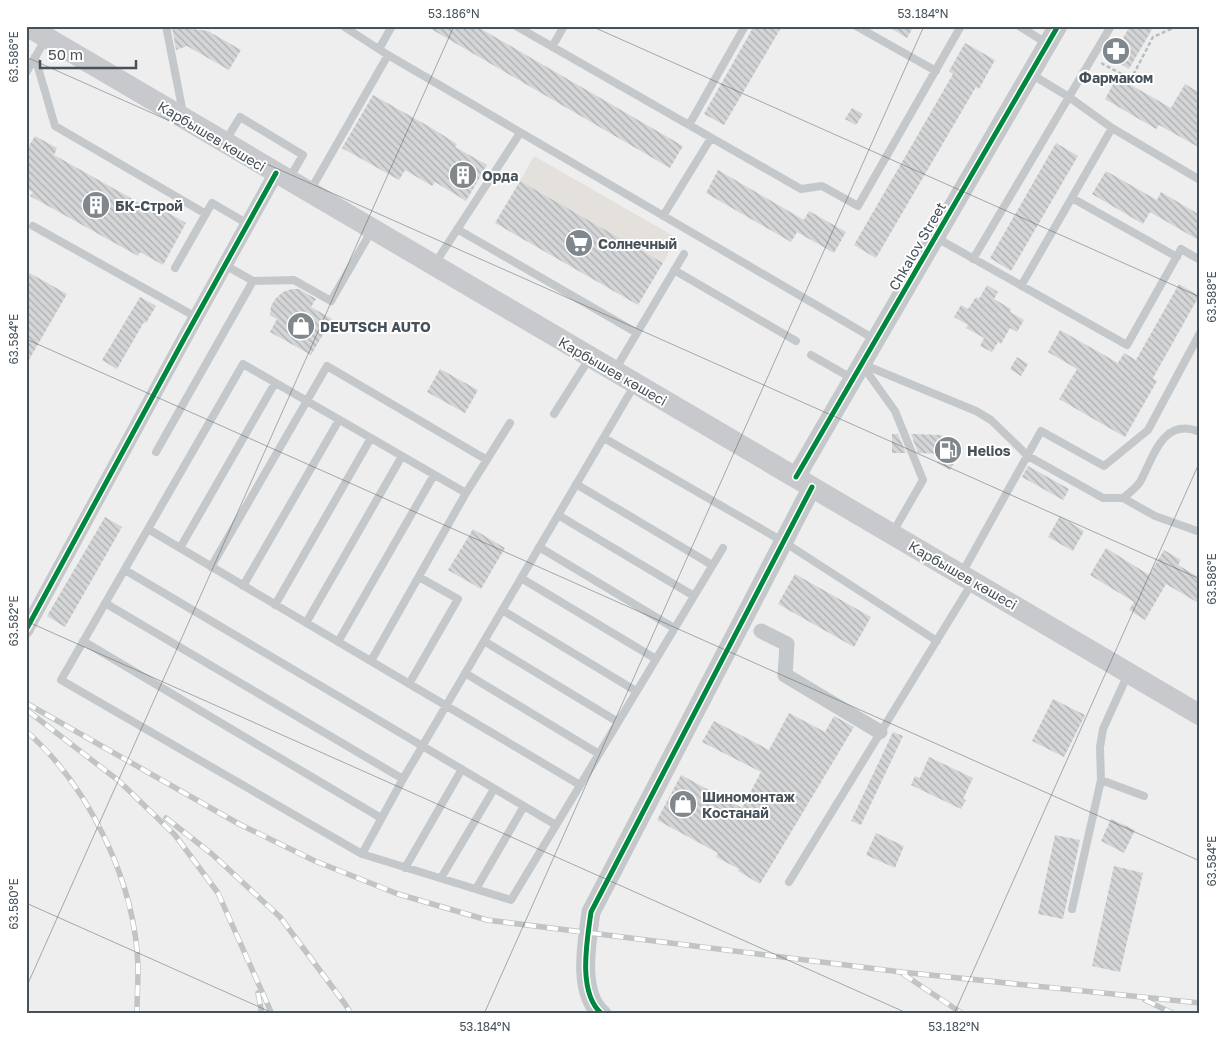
<svg xmlns="http://www.w3.org/2000/svg" width="1226" height="1040" font-family="'Golos Text',sans-serif">
	<style>
		.commercial { fill: #e4e1dc }
		.building { fill: url(#building-back-hatch) }
		.lines { fill: none; stroke-linecap: round; stroke-linejoin: round }
		.path { stroke: #b5bfbc; stroke-width: 2.5; stroke-dasharray: 4 2.5; stroke-linecap: butt }
		.service { stroke: #c5c8ca; stroke-width: 8 }
		.minor { stroke: #c5c8ca; stroke-width: 15 }
		.tertiary { stroke: #c5c8ca; stroke-width: 19 }
		.secondary { stroke: #c7c9cc; stroke-width: 21 }
		.rail-casing { stroke: #c1c4c5; stroke-width: 5.5 }
		.rail { stroke: #fff; stroke-width: 4; stroke-dasharray: 11; stroke-linecap: butt }
		.cycleway-casing { stroke: #fff; stroke-width: 8 }
		.cycleway { stroke: #00873e; stroke-width: 5 }
		.ticks { fill: none; stroke: #475159; stroke-width: 1; stroke-opacity: 0.45 }
		.labels { text-anchor: middle; dominant-baseline: central; stroke-width: 4; stroke-linejoin: round; paint-order: stroke }
		.poi-label { font-size: 14px; font-weight: bold; fill: #475159; stroke: #fff; text-anchor: start }
		.street-label { font-size: 14px; fill: #475159; stroke: #fff }
		.neatline { fill: none; stroke: #475159; stroke-width: 2 }
		.ticks-label { font-size: 12px; text-anchor: middle; fill: #475159 }
	</style>
	<defs>
		<pattern id="building-back-hatch" width="6" height="6" patternUnits="userSpaceOnUse" patternTransform="scale(1.25)"><rect width="6" height="6" fill="#d4d5d6"/><path d="M-1 5l2 2M0 0l6 6M5-1l2 2" fill="none" stroke="#aeafb1"/></pattern>
	</defs>
	<rect width="100%" height="100%" fill="#eee"/>
	<path class="commercial" d="M534,156L677,238L663,263L520,181Z"/>
	<path class="building" d="M172,26H183V28L208,31L241,50L229,70L187,46L176,50Z
		M426,26H476L683,146L670,168Z
		M754,26H782L724,125L704,114Z
		M887,26H914L907,38Z
		M1130,26H1154L1129,69L1112,58Z
		M965,43L995,60L979,89L976,87L876,258L854,245L953,74L949,71Z
		M1117,77L1171,108L1185,84L1200,93V148L1159,125L1156,129L1105,99Z
		M373,95L430,127L457,144L455,147L487,165L466,201L435,182L432,186L405,170L399,180L342,148Z
		M852,108L863,114L856,125L845,119Z
		M35,136L57,148L54,155L161,215L163,210L186,223L163,265L140,252L138,256L30,196L33,192L26,189V151Z
		M1056,143L1078,156L1011,271L990,258Z
		M718,170L804,220L809,211L846,232L834,253L797,232L791,242L706,193Z
		M1106,171L1157,200L1161,192L1200,215V241L1150,212L1143,224L1092,194Z
		M520,181L663,263L638,305L495,223Z
		M26,271L67,294L26,365Z
		M1179,284L1199,296L1153,378L1157,381L1125,437L1059,399L1077,369L1048,352L1060,330L1118,363L1124,353L1136,360Z
		M987,285L998,292L994,299L1011,309L1010,312L1024,320L1017,332L1010,328L1001,344L998,342L992,352L980,346L984,338L966,328L968,325L954,317L961,305L968,309L976,297L979,299Z
		M292,289H299L316,299L311,307L332,319L311,355L270,332L277,319L270,315L271,306L276,298L283,292Z
		M140,297L156,306L146,323L144,322L117,369L102,360Z
		M1017,357L1028,364L1021,376L1010,369Z
		M440,369L478,390L465,413L427,392Z
		M892,434H898L906,453H892Z
		M911,434L941,435L963,447L950,470L937,463L942,454L918,453Z
		M1028,466L1069,489L1063,500L1022,477Z
		M1060,516L1084,531L1073,551L1048,537Z
		M105,517L122,527L65,627L47,616Z
		M473,529L505,548L481,589L448,570Z
		M1106,548L1149,575L1164,550L1181,560L1178,565L1200,578V604L1166,584L1145,620L1129,610L1134,602L1090,575Z
		M795,574L871,617L854,647L778,604Z
		M1053,699L1085,715L1064,757L1032,741Z
		M789,713L825,732L834,716L854,727L760,884L738,871L739,869L716,857L718,853L657,820L681,775L742,808L761,772L702,742L714,721L769,750Z
		M893,732L903,736L861,825L851,821Z
		M929,757L973,778L963,799L966,800L961,809L911,785L915,776L920,778Z
		M1111,819L1135,830L1124,853L1101,841Z
		M876,833L904,846L895,868L866,855Z
		M1055,835L1080,840L1063,919L1038,914Z
		M1114,866L1143,873L1120,972L1092,966Z"/>
	<g class="lines">
		<path class="path" d="M1101,63L1131,79L1153,37L1171,29L1173,26"/>
		<path class="service" d="M166,26L183,113
			M343,26L388,55L876,340
			M516,26L801,189L822,186L858,206L961,26
			M856,26L936,71
			M1019,26L1048,44
			M552,47L564,26
			M379,49L392,26
			M35,57L55,126L206,214
			M26,73L45,40
			M1031,74L1069,97L1112,128L1200,180
			M689,125L745,26
			M226,140L240,117L303,155L289,179
			M310,191L388,55
			M1072,198L1177,257
			M663,216L711,138
			M33,226L196,317
			M457,229L637,333
			M935,237L1127,345L1181,249L1200,260
			M973,259L1111,26
			M225,265L253,281
			M434,265L520,133
			M175,268L212,203L248,224
			M674,270L796,341
			M1021,286L1112,128
			M811,355L853,379
			M862,364L976,411L991,420L1028,456L1103,498H1123C1128,494 1136,488 1140,482C1153,459 1162,416 1200,432
			M862,365L895,411L923,480L893,532
			M615,370L684,254
			M554,414L589,359
			M604,438L784,542L937,641
			M156,452L253,281L294,280L331,301L372,230
			M576,484L712,565
			M466,493L243,364L61,680L362,854L511,900L723,548
			M1123,498L1155,516L1200,532
			M558,515L694,596
			M148,529L580,785
			M539,547L674,628
			M180,548L275,383
			M211,567L327,366L487,460
			M125,570L556,825
			M962,573L1041,431L1104,466L1148,430L1200,333
			M521,578L656,659
			M243,586L339,420
			M105,603L403,779
			M275,605L371,438
			M502,610L636,691
			M306,623L402,456
			M83,641L381,818
			M484,641L618,722
			M338,642L434,475
			M371,661L466,493L510,423
			M465,673L599,754
			M409,684L458,599L419,577
			M1101,780L1144,796
			M362,854L403,779L634,386
			M405,868L462,769
			M441,878L494,789
			M789,882L972,583
			M476,889L524,806
			M1072,909L1101,780L1100,747L1103,729L1128,674"/>
		<path class="minor" d="M26,630L184,339L276,173
			M761,631L787,644L785,675L880,732"/>
		<path class="tertiary" d="M796,477L1058,26
			M602,1014C577,993 587,941 591,912L812,487"/>
		<path class="secondary" d="M27,26L1200,715"/>
		<defs>
			<path id="rail" d="M26,703L239,824L315,861L398,894L487,920L901,972L1200,1003
				M28,711L119,781L175,835L218,893L272,1014
				M26,731C89,786 136,883 138,968C138,983 137,998 137,1014
				M166,818L212,854L280,917L345,1004L351,1014
				M903,974L963,1014
				M258,993L262,1014
				M1145,1000L1174,1014"/>
		</defs>
		<use href="#rail" class="rail-casing"/>
		<use href="#rail" class="rail"/>
		<defs>
			<path id="cycleway" d="M796,477L1058,26
				M26,630L184,339L276,173
				M602,1014C577,993 587,941 591,912L812,487"/>
		</defs>
		<use href="#cycleway" class="cycleway-casing"/>
		<use href="#cycleway" class="cycleway"/>
	</g>
	<path class="ticks" d="M591,26L1200,297M26,57L1200,579M26,339L1200,861M26,621L909,1014M26,903L275,1014M26,988L454,26M484,1014L924,26M954,1014L1200,461"/>
	<defs>
		<symbol id="pharmacy-disc" viewBox="-11 -11 22 22"><circle r="9.5" fill="#81888d" stroke="#fff"/><path d="M-2-6h4v4h4v4h-4v4h-4v-4h-4v-4h4Z" fill="#fff"/></symbol>
		<symbol id="building-disc" viewBox="-11 -11 22 22"><circle r="9.5" fill="#81888d" stroke="#fff"/><path d="M-4-6H4V6H1V3H-1V6H-4ZM-2.5-4.3h1.7v1.8h-1.7ZM.8-4.3h1.7v1.8H.8ZM-2.5-1h1.7V.8h-1.7ZM.8-1h1.7V.8H.8Z" fill="#fff"/></symbol>
		<symbol id="supermarket-disc" viewBox="-11 -11 22 22"><circle r="9.5" fill="#81888d" stroke="#fff"/><path d="M-6-5.5h2.5l.6 2H6L4.5 2H-2.5L-4.4-4H-6ZM-1.5 3.2a1.3 1.3 0 1 0 .1 0ZM3 3.2a1.3 1.3 0 1 0 .1 0Z" fill="#fff"/></symbol>
		<symbol id="shop-disc" viewBox="-11 -11 22 22"><circle r="9.5" fill="#81888d" stroke="#fff"/><path d="M-5-2.5h2.3a2.7 3.5 0 0 1 5.4 0H5L5.5 6h-11ZM-1.5-2.5h3a1.5 2.3 0 0 0-3 0Z" fill="#fff"/></symbol>
		<symbol id="fuel-disc" viewBox="-11 -11 22 22"><circle r="9.5" fill="#81888d" stroke="#fff"/><path d="M-5.5-6h7V0h2V4h1.3V-2.5L3-4.5l.8-.8L6-3V5H2.5V1h-1V6h-7ZM-4.2-4.7v3.2H.2V-4.7Z" fill="#fff"/></symbol>
	</defs>
	<g fill-rule="evenodd">
		<use href="#pharmacy-disc" x="1100" y="35" width="32" height="32"/>
		<use href="#building-disc" x="447" y="159" width="32" height="32"/>
		<use href="#building-disc" x="80" y="189" width="32" height="32"/>
		<use href="#supermarket-disc" x="563" y="227" width="32" height="32"/>
		<use href="#shop-disc" x="285" y="310" width="32" height="32"/>
		<use href="#fuel-disc" x="932" y="434" width="32" height="32"/>
		<use href="#shop-disc" x="667" y="788" width="32" height="32"/>
	</g>
	<g class="labels">
		<g class="poi-label">
			<text x="1116" y="77" text-anchor="middle">Фармаком</text>
			<text x="482" y="175">Орда</text>
			<text x="115" y="205">БК-Строй</text>
			<text x="598" y="243">Солнечный</text>
			<text x="320" y="326">DEUTSCH AUTO</text>
			<text x="967" y="450">Helios</text>
			<text x="702" y="796">Шиномонтаж<tspan x="702" dy="16">Костанай</tspan></text>
		</g>
		<g class="street-label">
			<text transform="translate(212 136) rotate(31)">Карбышев көшесі</text>
			<text transform="translate(917 246) rotate(-60)">Chkalov Street</text>
			<text transform="translate(613 371) rotate(30)">Карбышев көшесі</text>
			<text transform="translate(963 575) rotate(30)">Карбышев көшесі</text>
		</g>
	</g>
	<rect width="1226" height="1040" fill="none" stroke="#ffffff" stroke-width="55"/>
	<path d="M40 60v8h96v-8" fill="none" stroke="#475159" stroke-width="2.5"/>
	<text x="48" y="60" font-size="15" fill="#475159" stroke="#ffffff" stroke-width="4" paint-order="stroke">50 m</text>
	<rect x="28" y="28" width="1170" height="984" class="neatline"/>
	<g class="ticks-label">
		<text x="454" y="18">53.186°N</text>
		<text x="923" y="18">53.184°N</text>
		<text transform="translate(14 57) rotate(-90)" y="4">63.586°E</text>
		<text transform="translate(1212 297) rotate(-90)" y="4">63.588°E</text>
		<text transform="translate(14 339) rotate(-90)" y="4">63.584°E</text>
		<text transform="translate(1212 579) rotate(-90)" y="4">63.586°E</text>
		<text transform="translate(14 621) rotate(-90)" y="4">63.582°E</text>
		<text transform="translate(1212 861) rotate(-90)" y="4">63.584°E</text>
		<text transform="translate(14 904) rotate(-90)" y="4">63.580°E</text>
		<text x="485" y="1031">53.184°N</text>
		<text x="954" y="1031">53.182°N</text>
	</g>
</svg>
